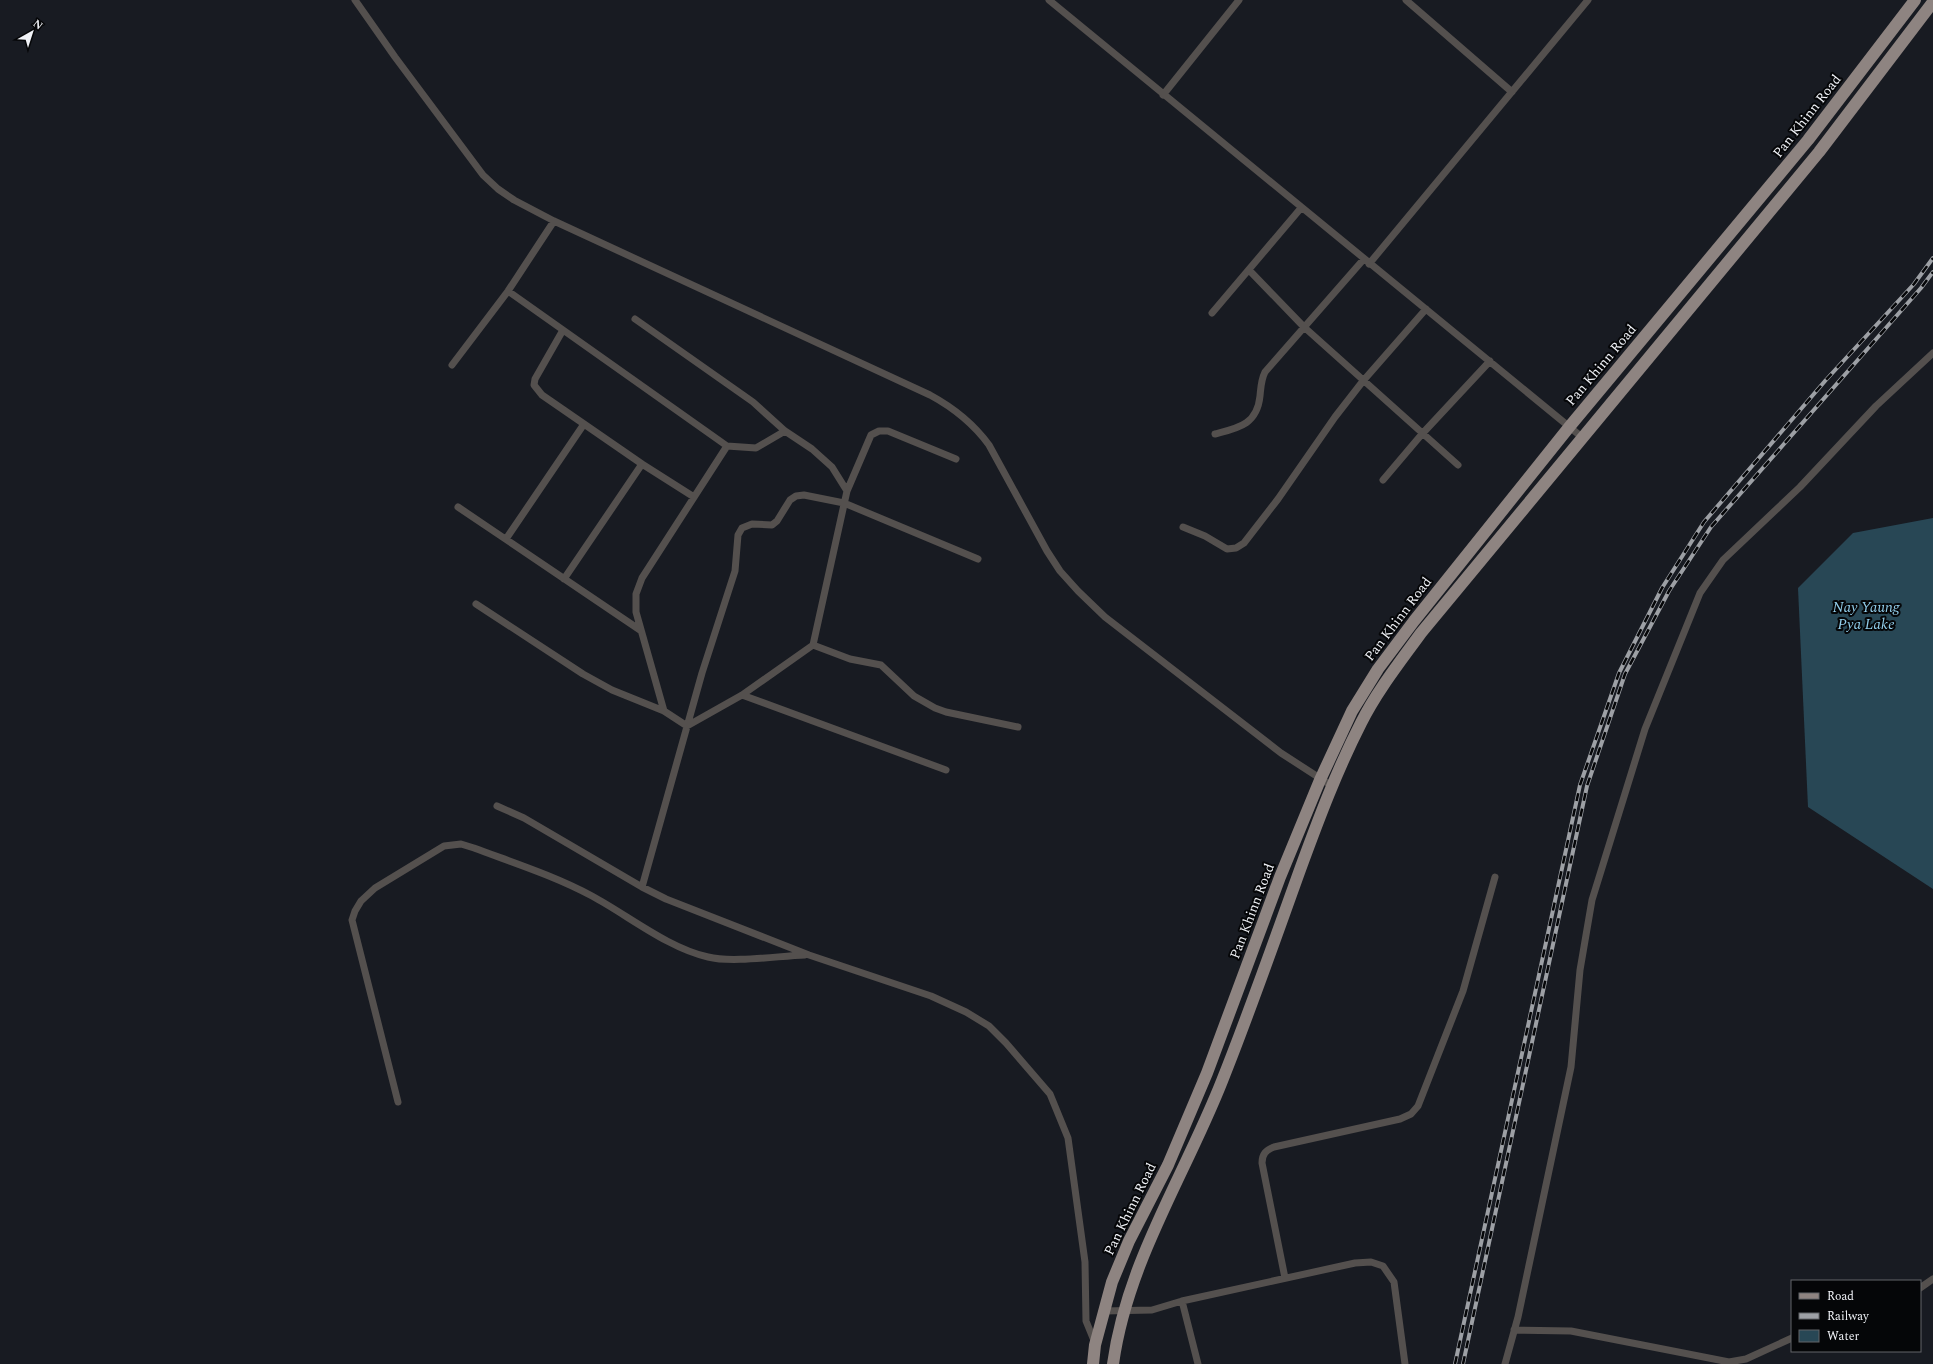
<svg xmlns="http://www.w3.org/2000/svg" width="1933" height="1364" font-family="Spectral,serif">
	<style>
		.water { fill: #284755 }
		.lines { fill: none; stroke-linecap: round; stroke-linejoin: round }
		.minor { stroke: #54504e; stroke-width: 7 }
		.primary { stroke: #8e8481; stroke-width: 12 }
		.rail-casing { stroke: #9da0a5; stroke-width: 4 }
		.rail { stroke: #050608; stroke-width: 2.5; stroke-dasharray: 8; stroke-linecap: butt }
		.labels { text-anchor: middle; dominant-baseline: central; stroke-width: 4; stroke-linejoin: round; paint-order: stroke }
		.street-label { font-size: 14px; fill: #f0f2f7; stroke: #050608 }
		.water-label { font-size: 15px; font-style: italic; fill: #91cdea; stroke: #050608 }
	</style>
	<rect width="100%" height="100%" fill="#181b22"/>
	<path class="water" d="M1933,518V889L1808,807L1798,588L1853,533Z"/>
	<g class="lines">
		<path class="minor" d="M355,0L395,57L483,175L498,189L514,200L554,221L930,395C954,408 973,423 989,445L1047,551L1060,571L1078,591L1105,617L1281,753L1332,786
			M1049,0L1583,438
			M1406,0L1512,92
			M1163,95L1239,0
			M1369,264L1588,0
			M1249,270L1304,327L1458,465
			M508,291L727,446
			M1212,313L1301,208
			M635,319L753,402L785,431L812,449L832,467L847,491
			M563,330L535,379L534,385L542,395L642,464L694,497
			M452,365L508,291L554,221
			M1215,434C1238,428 1257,425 1260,396C1261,386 1261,380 1265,372L1363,260
			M1383,480L1422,434L1490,361
			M458,507L640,630
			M1183,527L1205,536L1227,549L1236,548L1244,543L1278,499L1335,417L1363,381L1426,309
			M506,539L584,424
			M564,579L642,464
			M476,604L583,674L612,690L664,711L687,726L742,695L813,645L847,491L871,435L879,431H888L956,459
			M813,645L850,659L881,665L914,696L935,708L946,712L1018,727
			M742,695L946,770
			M664,711L636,612V594L642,578L727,446L756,448L785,431
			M497,806L524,818L642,887L666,899L809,955L931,996L966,1012L989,1026L1006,1043L1050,1094L1068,1138L1085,1262L1086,1321L1095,1343
			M642,887L702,673L735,571L738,535L742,528L752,524L772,525L777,521L790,500L796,496L804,495L844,503L978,559
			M398,1102L352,920L355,911L361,901L375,888L444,846L461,844L474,848C514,863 555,876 592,896C629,916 668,948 708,957C732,963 778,956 805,955
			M1285,1278L1262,1163C1262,1154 1266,1150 1274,1147L1400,1119L1411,1114L1418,1106L1463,991L1495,877
			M1920,1288L1933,1279
			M1182,1301L1198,1364
			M1104,1311L1152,1310L1182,1301L1355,1263L1371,1262L1383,1266L1394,1282L1405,1364
			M1514,1330L1571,1331L1729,1362L1746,1359L1792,1338
			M1505,1364L1518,1317L1571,1067L1580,970L1592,900L1645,729L1700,593L1723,560L1800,487L1876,406L1933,353"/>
		<path class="primary" d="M1093,1364L1095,1345L1112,1282L1129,1241L1168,1165L1207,1073L1280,877L1320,780L1352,711L1378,669L1414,621L1570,426L1808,140L1915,0
			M1113,1364C1127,1262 1185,1175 1222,1081C1250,1011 1275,939 1301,867C1319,818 1337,770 1361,723C1377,691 1400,662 1421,633L1819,152L1933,2"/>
		<defs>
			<path id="rail" d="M1455,1364L1580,785L1619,673L1662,588L1704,522L1825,381L1914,284L1933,258
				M1463,1364L1587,786L1625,674L1669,591L1711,527L1921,288L1933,272"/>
		</defs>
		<use href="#rail" class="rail-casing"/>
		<use href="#rail" class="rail"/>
	</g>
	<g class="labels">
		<g class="street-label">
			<text transform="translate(1807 116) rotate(-52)">Pan Khinn Road</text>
			<text transform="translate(1601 365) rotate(-50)">Pan Khinn Road</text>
			<text transform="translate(1398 619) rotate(-53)">Pan Khinn Road</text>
			<text transform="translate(1252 911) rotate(-69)">Pan Khinn Road</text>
			<text transform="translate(1130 1209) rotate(-64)">Pan Khinn Road</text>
		</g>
		<g class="water-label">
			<text x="1866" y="607">Nay Yaung<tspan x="1866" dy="17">Pya Lake</tspan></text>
		</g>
	</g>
	<rect x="1791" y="1280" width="130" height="72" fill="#050608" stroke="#636468"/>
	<rect x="1799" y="1293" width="20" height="6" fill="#8e8481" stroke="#636468"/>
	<text x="1827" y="1300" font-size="12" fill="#f0f2f7">Road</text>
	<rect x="1799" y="1313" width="20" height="6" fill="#9da0a5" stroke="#636468"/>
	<text x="1827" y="1320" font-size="12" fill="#f0f2f7">Railway</text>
	<rect x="1799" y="1330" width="20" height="12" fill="#284755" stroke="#636468"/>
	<text x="1827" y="1340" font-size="12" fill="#f0f2f7">Water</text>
	<g transform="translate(32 32) rotate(39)" stroke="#050608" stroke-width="3" paint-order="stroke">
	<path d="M0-3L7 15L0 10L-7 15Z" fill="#f0f2f7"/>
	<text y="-6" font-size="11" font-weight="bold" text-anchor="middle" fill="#f0f2f7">N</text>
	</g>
</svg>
